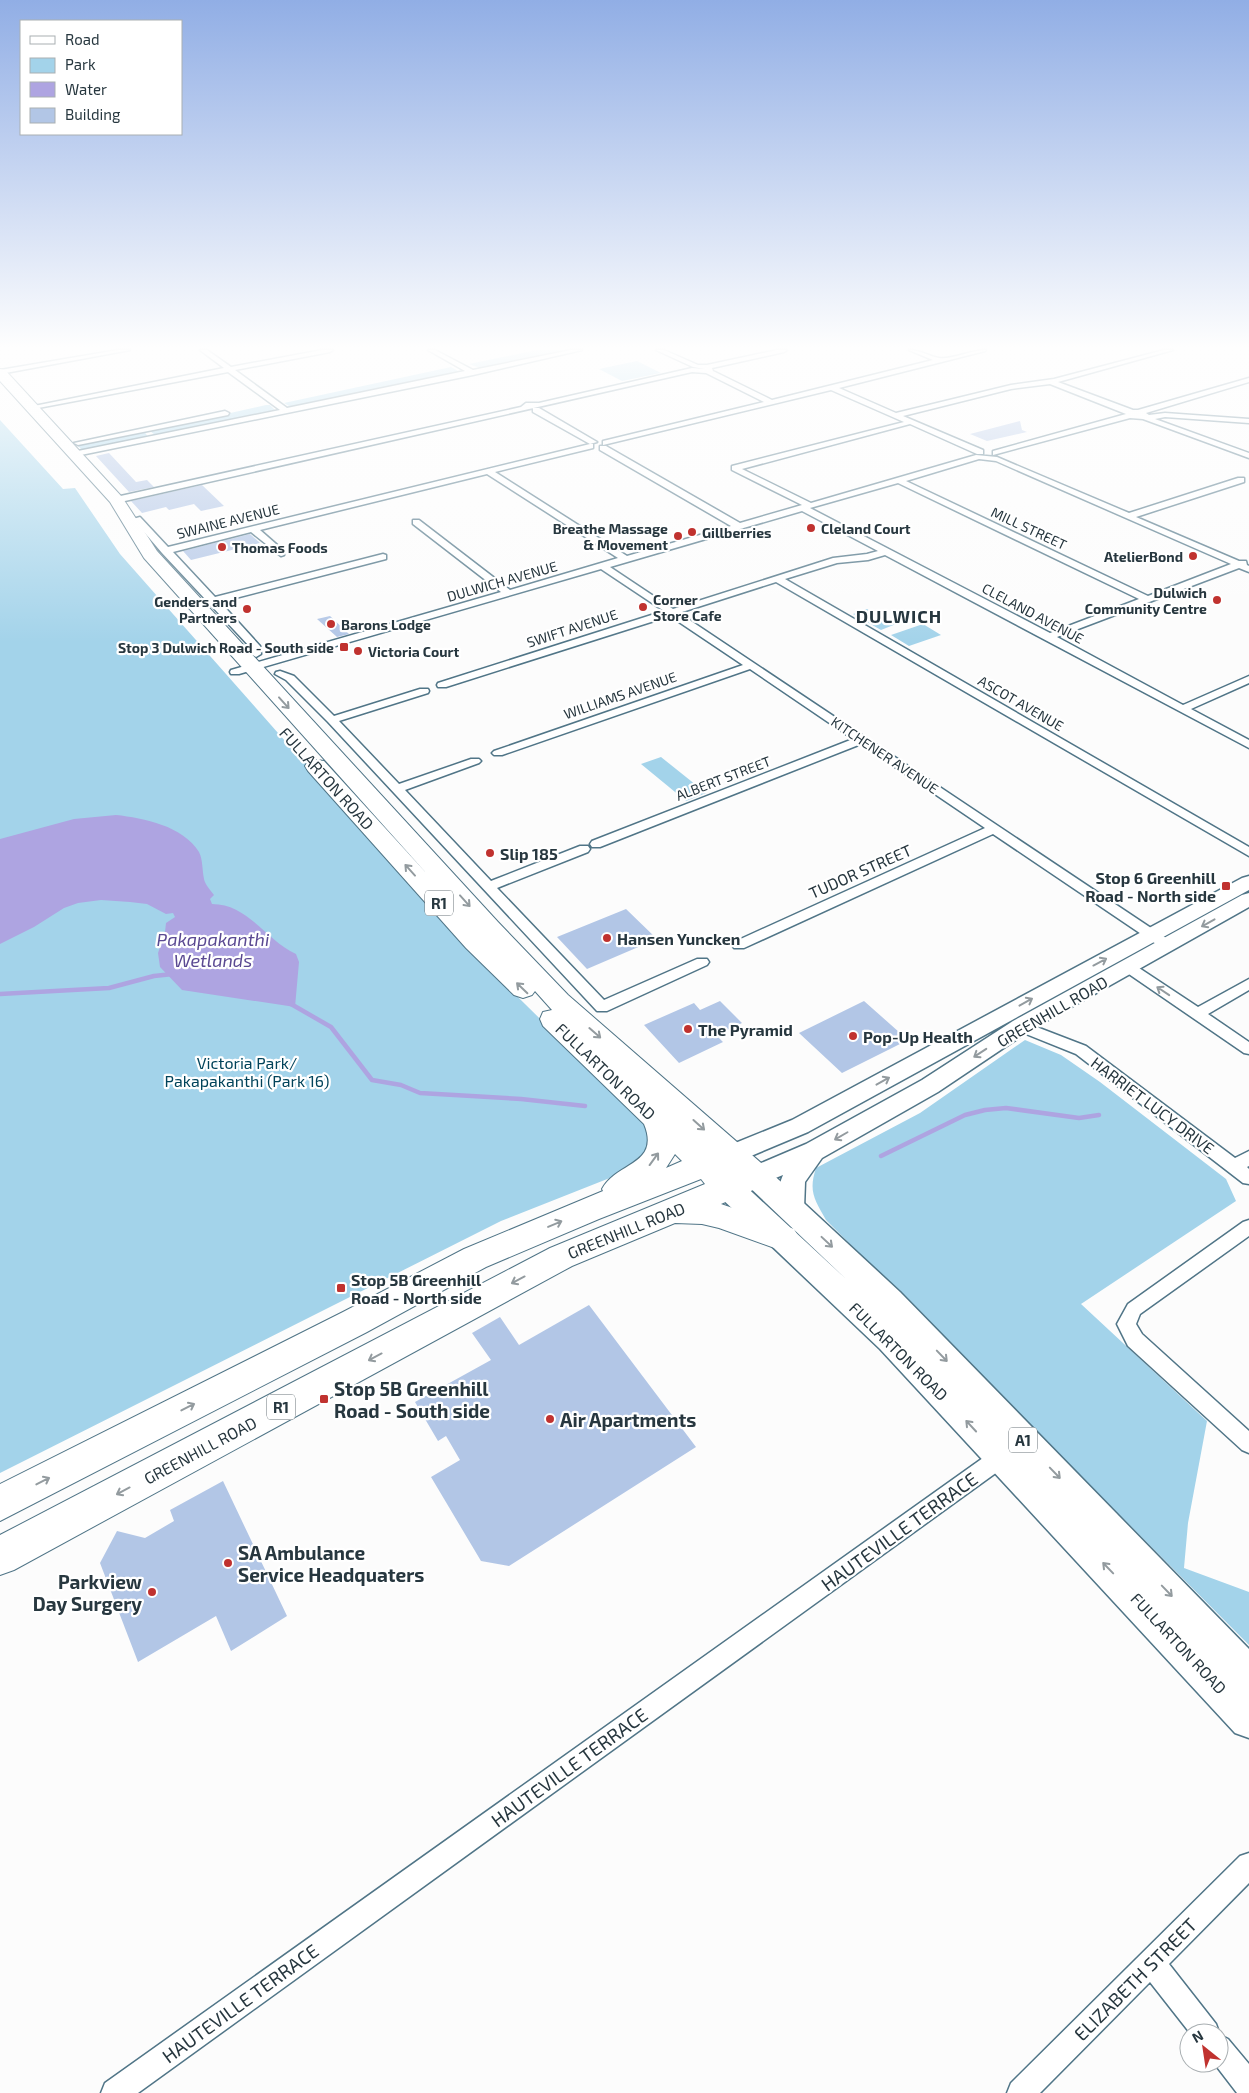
<svg xmlns="http://www.w3.org/2000/svg" width="1249" height="2093" font-family="'Exo 2',sans-serif">
	<style>
		.green { fill: #a3d3ea }
		.water { fill: #aea4e1 }
		.lines { fill: none; stroke-linecap: round; stroke-linejoin: round }
		.stream { stroke: #aea4e1; stroke-width: 4.5 }
		.building { fill: #b2c6e6 }
		.street-casing { stroke: #507587; stroke-width: 3 }
		.secondary-casing { stroke: #507587; stroke-width: 3 }
		.primary-casing { stroke: #507587; stroke-width: 3 }
		.highway-casing { stroke: #507587; stroke-width: 2 }
		.street { fill: #fff; fill-rule: evenodd }
		.secondary { fill: #fff; fill-rule: evenodd }
		.primary { fill: #fff; fill-rule: evenodd }
		.highway { fill: #fff; fill-rule: evenodd }
		.oneway { stroke: #939b9f }
		.poi-dot { fill: #c0322f; stroke: #fff; stroke-width: 2 }
		.labels { text-anchor: middle; dominant-baseline: central; stroke-width: 4.5; stroke-linejoin: round; paint-order: stroke }
		.far-street-label { font-size: 14px; fill: #27373f; stroke: #fff }
		.far-poi-label { font-size: 14px; font-weight: bold; fill: #27373f; stroke: #fff; text-anchor: start }
		.shield { fill: #fff; stroke: #687379; stroke-width: 1 }
		.shield-label { font-size: 15px; font-weight: bold; fill: #27373f }
		.street-label { font-size: 16px; fill: #27373f; stroke: #fff }
		.poi-label { font-size: 16px; font-weight: bold; fill: #27373f; stroke: #fff; text-anchor: start }
		.park-label { font-size: 16px; fill: #01435a; stroke: #fff }
		.far-district-label { font-size: 18px; font-weight: bold; letter-spacing: 1px; fill: #27373f; stroke: #fff }
		.water-label { font-size: 18px; font-style: italic; fill: #5a4992; stroke: #fff }
		.near-poi-label { font-size: 19px; font-weight: bold; fill: #27373f; stroke: #fff; text-anchor: start }
		.near-street-label { font-size: 19px; fill: #27373f; stroke: #fff }
	</style>
	<rect width="100%" height="100%" fill="#fcfcfc"/>
	<path class="green" d="M537,350H569L480,368L469,364Z
		M637,361L661,373L622,381L599,369Z
		M451,367L460,372L294,407L289,406L284,403Z
		M266,405H270L275,410L159,435H155L150,431Z
		M0,420L63,489L75,488L120,554L466,946L650,1127L654,1146L630,1170L501,1221L0,1473Z
		M144,431L148,437L82,450L77,445Z
		M867,609L896,624L881,630L853,614Z
		M923,624L941,635L909,646L891,635Z
		M661,757L706,793L686,801L641,764Z
		M1025,1040L1061,1055L1100,1082L1226,1179L1236,1201L1081,1304L1207,1421L1188,1523L1184,1568L1249,1592V1645L826,1220C815,1200 808,1192 816,1168L920,1113Z"/>
	<path class="water" d="M116,815C144,818 183,826 199,852C203,860 202,870 204,879C205,884 210,890 214,895L210,899L212,904C248,904 266,940 296,954L299,962L295,1007L182,990L160,967L158,953L165,932L166,923L175,917L173,913L166,914L147,904L130,902L101,900L78,903L64,908L34,927L0,944V839L74,819Z"/>
	<g class="lines">
		<path class="stream" d="M0,994L109,988L154,976L173,974
			M291,1004L331,1027L372,1080L401,1085L420,1093L521,1099L585,1106
			M881,1156L965,1115L985,1110L1006,1108L1079,1118L1099,1115"/>
	</g>
	<path class="building" d="M1020,421L1022,430L1027,432L987,441L970,434Z
		M109,453L136,482L147,480L154,487L129,492L96,456Z
		M202,485L224,506L201,511L194,504L169,510L166,507L142,513L131,501Z
		M250,534L260,543L191,560L183,551Z
		M330,616L349,634L337,637L317,619Z
		M626,909L657,939L587,969L557,937Z
		M720,1001L742,1023L716,1035L723,1042L679,1063L644,1025L694,1003L700,1010Z
		M864,1001L908,1040L842,1073L799,1033Z
		M589,1305L696,1447L509,1566L481,1561L431,1477L460,1460L446,1436L438,1441L415,1402L491,1360L472,1333L500,1317L519,1345Z
		M223,1481L287,1616L231,1651L216,1616L138,1662L100,1563L117,1531L145,1538L174,1521L170,1510Z"/>
	<g class="lines">
		<defs>
			<path id="street" d="M118,350H130L0,374V370Z
				M200,350H207L231,367L322,350H333L330,352L235,370L287,408L465,371L428,350H435L473,370L571,350H582L473,375L76,456L72,454L73,452L280,410L228,372L33,409L29,407L224,368Z
				M656,350H664L698,365H707L777,350H787L784,352L712,368L713,371L772,400L933,360L909,350C920,350 928,356 939,358C950,360 972,350 986,350L985,351L839,388L896,413L1011,385L1054,379L1164,350H1173L1058,382L1133,410H1138L1249,378V382L1146,413L1149,415L1165,413L1249,419V423L1165,417L1155,419L1249,453V458L1143,419L1130,418L993,455V451L1126,414L1050,384L1011,389L903,416L983,450V454H977L910,424L742,469L811,503L976,455L997,457L1129,513L1238,478H1244V482L1136,517L1239,561H1246L1247,565L1249,566V572L1239,568L1057,637L1183,705L1249,676V683L1191,709L1249,740V748L885,555L868,560L837,563L785,579L1249,847V856L776,582L679,613L1172,942L1174,945L1172,948H1162L993,834L744,948H734L732,945L734,942L985,828L861,744L600,847H592L590,844L592,841L853,739L750,669L502,755H494L492,753L494,751L743,665L670,616L446,687H438L437,685L438,683L664,611L601,569L239,674H231L230,672L231,670L501,592L413,524V520H419L510,590L618,558L487,474L260,530L284,551V555L281,556L251,532L173,552L215,597L383,554L386,555V559L220,602L260,646L261,654L256,657L251,654L250,647L162,553L133,519L140,517L168,547L590,444H593V448L495,472L627,556L731,526L600,450V446H606L740,523L802,505L732,470V466L904,422L831,390L603,445V441L764,402L706,373L692,372L116,503L112,500L116,497L521,407L526,403H539L692,368L705,369L693,367ZM979,459L996,461L1231,564L1148,596L906,481ZM898,483L1139,599L1050,633L810,508ZM802,511L878,551L867,554L833,558L673,609L610,567Z
				M533,408H539L597,442L590,444L533,412Z
				M225,411L229,413L228,415L78,445L74,443Z
				M280,671L294,676L334,716L420,689H428L429,691L428,693L339,721L399,784L471,759H479L481,761L479,763L405,790L491,881L580,846H588L590,849L588,852L497,888L604,1000L697,959H707L709,962L707,965L607,1011H597L328,722L286,680L275,674L276,672Z
				M1128,962L1133,964L1198,1007L1249,979V990L1208,1014L1249,1042V1054L1244,1053L1123,970L1121,967L1123,964Z
				M1021,1021L1086,1046L1235,1158L1249,1151V1166L1247,1167L1249,1169V1184L1243,1183L1076,1054L1016,1030L1014,1026L1016,1022Z
				M1249,1220V1236L1140,1314L1136,1324L1142,1334L1249,1431V1453L1242,1450L1128,1346L1117,1324L1128,1304L1243,1222Z
				M1004,1446L1011,1448L1014,1455L1011,1462L138,2093H101L105,2083L997,1448Z
				M1249,1853V1883L1169,1964L1216,2024L1220,2035L1228,2039L1249,2064V2093H1237L1214,2063H1219V2033H1190L1150,1982L1040,2093H1007L1011,2083L1240,1856Z"/>
			<path id="secondary" d="M1249,876V890L808,1132L732,1164L723,1162L720,1155L723,1148L792,1120L1242,878Z
				M1249,893V907L1029,1031L938,1092L822,1158L805,1182L804,1209L800,1216L791,1219L782,1216C776,1205 778,1186 783,1175L756,1186L747,1183L744,1176L747,1169L806,1144L922,1080L1013,1021L1242,895Z"/>
			<path id="primary" d="M756,1165L766,1168L900,1292L1249,1649V1738L1235,1733L880,1349L719,1196L715,1188L719,1180L729,1177L739,1180L846,1279L746,1184L742,1176L746,1168Z"/>
			<path id="highway" d="M0,369L5,370L122,497L157,551L498,922L568,995L767,1168L771,1176L767,1184L721,1204L794,1229L799,1238L794,1247L783,1251L719,1228L702,1224L675,1223L572,1266L14,1570L0,1575V1535L550,1248L705,1184L701,1179L599,1219L486,1267L367,1332L0,1521V1484L343,1312L464,1249L603,1191L602,1189C616,1162 661,1165 644,1124L543,1026L540,1019L543,1012L552,1010L535,991L532,995L523,998L514,995L466,948L308,771L305,766L308,761L316,760L324,761L428,875L144,558L110,502L0,381ZM675,1154L682,1161L666,1168Z"/>
		</defs>
		<use href="#street" class="street-casing"/>
		<use href="#secondary" class="secondary-casing"/>
		<use href="#primary" class="primary-casing"/>
		<use href="#highway" class="highway-casing"/>
		<use href="#street" class="street"/>
		<use href="#secondary" class="secondary"/>
		<use href="#primary" class="primary"/>
		<use href="#highway" class="highway"/>
	</g>
	<defs><path id="oneway-shaft" d="M-6 0H5M1.5-3L5.5 0L1.5 3" fill="none" stroke-width="1.6" stroke-linecap="round" stroke-linejoin="round" transform="scale(1.25)"/></defs>
	<g class="oneway">
		<use href="#oneway-shaft" transform="translate(284 703) rotate(48)"/>
		<use href="#oneway-shaft" transform="translate(410 870) rotate(-132)"/>
		<use href="#oneway-shaft" transform="translate(465 901) rotate(48)"/>
		<use href="#oneway-shaft" transform="translate(1208 923) rotate(151)"/>
		<use href="#oneway-shaft" transform="translate(1100 962) rotate(-28)"/>
		<use href="#oneway-shaft" transform="translate(522 988) rotate(-136)"/>
		<use href="#oneway-shaft" transform="translate(1163 991) rotate(-146)"/>
		<use href="#oneway-shaft" transform="translate(1026 1002) rotate(-29)"/>
		<use href="#oneway-shaft" transform="translate(595 1033) rotate(41)"/>
		<use href="#oneway-shaft" transform="translate(980 1053) rotate(147)"/>
		<use href="#oneway-shaft" transform="translate(883 1081) rotate(-29)"/>
		<use href="#oneway-shaft" transform="translate(699 1125) rotate(42)"/>
		<use href="#oneway-shaft" transform="translate(841 1136) rotate(150)"/>
		<use href="#oneway-shaft" transform="translate(654 1159) rotate(-54)"/>
		<use href="#oneway-shaft" transform="translate(555 1224) rotate(-23)"/>
		<use href="#oneway-shaft" transform="translate(827 1242) rotate(43)"/>
		<use href="#oneway-shaft" transform="translate(518 1280) rotate(152)"/>
		<use href="#oneway-shaft" transform="translate(942 1356) rotate(46)"/>
		<use href="#oneway-shaft" transform="translate(375 1357) rotate(152)"/>
		<use href="#oneway-shaft" transform="translate(188 1407) rotate(-27)"/>
		<use href="#oneway-shaft" transform="translate(971 1426) rotate(-133)"/>
		<use href="#oneway-shaft" transform="translate(1055 1473) rotate(46)"/>
		<use href="#oneway-shaft" transform="translate(43 1481) rotate(-27)"/>
		<use href="#oneway-shaft" transform="translate(123 1491) rotate(152)"/>
		<use href="#oneway-shaft" transform="translate(1108 1568) rotate(-134)"/>
		<use href="#oneway-shaft" transform="translate(1167 1591) rotate(46)"/>
	</g>
	<linearGradient id="sky" x2="0" y2="1"><stop stop-color="#91aee5"/><stop offset="0.54" stop-color="#fefefe"/><stop offset="1" stop-color="#fefefe" stop-opacity="0"/></linearGradient>
	<rect width="1249" height="643" fill="url(#sky)"/>
	<g class="poi-dot">
		<circle cx="811" cy="528" r="5"/>
		<circle cx="692" cy="532" r="5"/>
		<circle cx="678" cy="536" r="5"/>
		<circle cx="222" cy="547" r="5"/>
		<circle cx="1193" cy="556" r="5"/>
		<circle cx="1217" cy="600" r="5"/>
		<circle cx="643" cy="607" r="5"/>
		<circle cx="247" cy="609" r="5"/>
		<circle cx="331" cy="624" r="5"/>
		<rect x="339" y="642" width="10" height="10" rx="2.5"/>
		<circle cx="358" cy="651" r="5"/>
		<circle cx="490" cy="853" r="5"/>
		<rect x="1221" y="881" width="10" height="10" rx="2.5"/>
		<circle cx="607" cy="938" r="5"/>
		<circle cx="688" cy="1029" r="5"/>
		<circle cx="853" cy="1036" r="5"/>
		<rect x="336" y="1283" width="10" height="10" rx="2.5"/>
		<rect x="319" y="1394" width="10" height="10" rx="2.5"/>
		<circle cx="550" cy="1419" r="5"/>
		<circle cx="228" cy="1563" r="5"/>
		<circle cx="152" cy="1592" r="5"/>
	</g>
	<g class="labels">
		<g class="far-street-label">
			<text transform="translate(228 521) rotate(-14)">SWAINE AVENUE</text>
			<text transform="translate(1029 528) rotate(25)">MILL STREET</text>
			<text transform="translate(502 581) rotate(-16)">DULWICH AVENUE</text>
			<text transform="translate(1033 613) rotate(28)">CLELAND AVENUE</text>
			<text transform="translate(572 628) rotate(-18)">SWIFT AVENUE</text>
			<text transform="translate(620 695) rotate(-19)">WILLIAMS AVENUE</text>
			<text transform="translate(1021 703) rotate(30)">ASCOT AVENUE</text>
			<text transform="translate(885 755) rotate(34)">KITCHENER AVENUE</text>
			<text transform="translate(723 778) rotate(-21)">ALBERT STREET</text>
		</g>
		<g class="far-poi-label">
			<text x="668" y="528" text-anchor="end">Breathe Massage<tspan x="668" dy="16">&amp; Movement</tspan></text>
			<text x="821" y="528">Cleland Court</text>
			<text x="702" y="532">Gillberries</text>
			<text x="232" y="547">Thomas Foods</text>
			<text x="1183" y="556" text-anchor="end">AtelierBond</text>
			<text x="1207" y="592" text-anchor="end">Dulwich<tspan x="1207" dy="16">Community Centre</tspan></text>
			<text x="653" y="599">Corner<tspan x="653" dy="16">Store Cafe</tspan></text>
			<text x="237" y="601" text-anchor="end">Genders and<tspan x="237" dy="16">Partners</tspan></text>
			<text x="341" y="624">Barons Lodge</text>
			<text x="334" y="647" text-anchor="end">Stop 3 Dulwich Road - South side</text>
			<text x="368" y="651">Victoria Court</text>
		</g>
		<g class="shield">
			<rect x="425" y="890.5" width="28" height="25" rx="4"/>
			<rect x="267" y="1394.5" width="28" height="25" rx="4"/>
			<rect x="1009" y="1427.5" width="28" height="25" rx="4"/>
		</g>
		<g class="shield-label">
			<text x="439" y="903">R1</text>
			<text x="281" y="1407">R1</text>
			<text x="1023" y="1440">A1</text>
		</g>
		<g class="street-label">
			<text transform="translate(327 778) rotate(48)">FULLARTON ROAD</text>
			<text transform="translate(860 871) rotate(-24)">TUDOR STREET</text>
			<text transform="translate(1052 1011) rotate(-30)">GREENHILL ROAD</text>
			<text transform="translate(606 1071) rotate(44)">FULLARTON ROAD</text>
			<text transform="translate(1153 1105) rotate(37)">HARRIET LUCY DRIVE</text>
			<text transform="translate(626 1230) rotate(-22)">GREENHILL ROAD</text>
			<text transform="translate(899 1351) rotate(45)">FULLARTON ROAD</text>
			<text transform="translate(200 1450) rotate(-28)">GREENHILL ROAD</text>
			<text transform="translate(1179 1643) rotate(47)">FULLARTON ROAD</text>
		</g>
		<g class="poi-label">
			<text x="500" y="853">Slip 185</text>
			<text x="1216" y="877" text-anchor="end">Stop 6 Greenhill<tspan x="1216" dy="18">Road - North side</tspan></text>
			<text x="617" y="938">Hansen Yuncken</text>
			<text x="698" y="1029">The Pyramid</text>
			<text x="863" y="1036">Pop-Up Health</text>
			<text x="351" y="1279">Stop 5B Greenhill<tspan x="351" dy="18">Road - North side</tspan></text>
		</g>
		<g class="park-label">
			<text x="247" y="1062">Victoria Park/<tspan x="247" dy="18">Pakapakanthi (Park 16)</tspan></text>
		</g>
		<g class="far-district-label">
			<text x="899" y="616">DULWICH</text>
		</g>
		<g class="water-label">
			<text x="213" y="939">Pakapakanthi<tspan x="213" dy="21">Wetlands</tspan></text>
		</g>
		<g class="near-poi-label">
			<text x="334" y="1388">Stop 5B Greenhill<tspan x="334" dy="22">Road - South side</tspan></text>
			<text x="560" y="1419">Air Apartments</text>
			<text x="238" y="1552">SA Ambulance<tspan x="238" dy="22">Service Headquaters</tspan></text>
			<text x="142" y="1581" text-anchor="end">Parkview<tspan x="142" dy="22">Day Surgery</tspan></text>
		</g>
		<g class="near-street-label">
			<text transform="translate(899 1531) rotate(-36)">HAUTEVILLE TERRACE</text>
			<text transform="translate(569 1767) rotate(-36)">HAUTEVILLE TERRACE</text>
			<text transform="translate(1135 1979) rotate(-45)">ELIZABETH STREET</text>
			<text transform="translate(240 2003) rotate(-36)">HAUTEVILLE TERRACE</text>
		</g>
	</g>
	<rect x="20" y="20" width="162" height="115" fill="#ffffff" stroke="#a9afb2"/>
	<rect x="30" y="36" width="25" height="8" fill="#ffffff" stroke="#a9afb2"/>
	<text x="65" y="45" font-size="15" fill="#27373f">Road</text>
	<rect x="30" y="58" width="25" height="15" fill="#a3d3ea" stroke="#a9afb2"/>
	<text x="65" y="70" font-size="15" fill="#27373f">Park</text>
	<rect x="30" y="82" width="25" height="15" fill="#aea4e1" stroke="#a9afb2"/>
	<text x="65" y="95" font-size="15" fill="#27373f">Water</text>
	<rect x="30" y="108" width="25" height="15" fill="#b2c6e6" stroke="#a9afb2"/>
	<text x="65" y="120" font-size="15" fill="#27373f">Building</text>
	<g transform="translate(1204 2048) rotate(330)"><circle r="24" fill="#ffffff" stroke="#a9afb2"/>
	<path d="M0-4L9 19L0 12L-9 19Z" fill="#c0322f"/>
	<text y="-8" font-size="14" font-weight="bold" text-anchor="middle" fill="#27373f">N</text>
	</g>
</svg>
